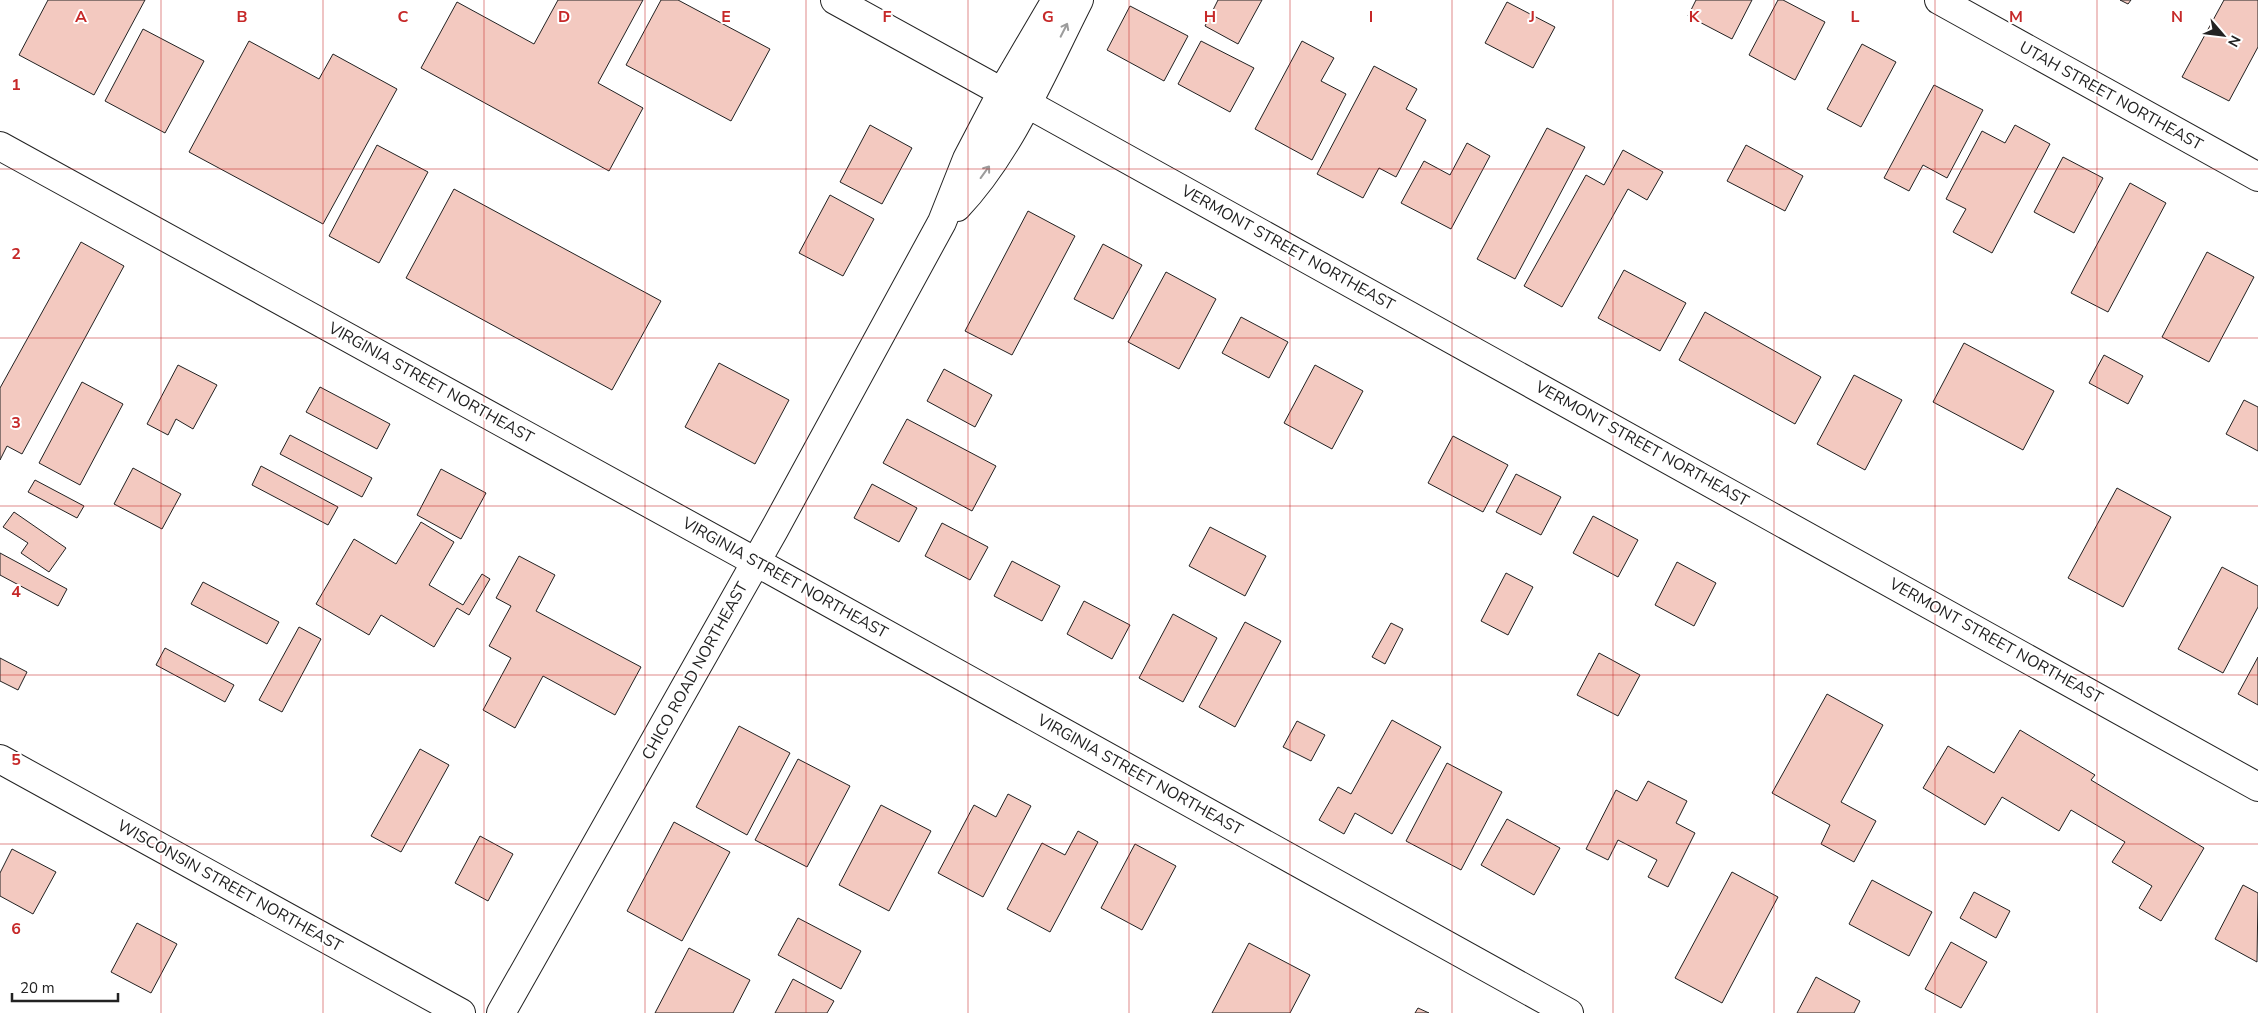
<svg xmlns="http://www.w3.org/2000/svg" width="2258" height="1013" font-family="'Nunito Sans',sans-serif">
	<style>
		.building { fill: #f3c9c0; stroke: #222 }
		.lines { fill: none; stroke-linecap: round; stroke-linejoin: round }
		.minor-casing { stroke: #222; stroke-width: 30 }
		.minor { stroke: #fff; stroke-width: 28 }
		.oneway { stroke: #9c9c9c }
		.grid { fill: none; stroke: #c62828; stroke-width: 1; stroke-opacity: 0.55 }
		.labels { text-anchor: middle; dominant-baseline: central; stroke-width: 4; stroke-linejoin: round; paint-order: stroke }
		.street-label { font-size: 16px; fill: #222; stroke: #fff }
		.grid-label { font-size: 16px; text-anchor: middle; font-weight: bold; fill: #c62828; stroke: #fff; stroke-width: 4; stroke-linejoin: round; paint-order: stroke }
	</style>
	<rect width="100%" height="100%" fill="#fff"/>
	<path class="building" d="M48,0H145L94,95L19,55Z
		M558,0H643L598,83L643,108L609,171L421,68L457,2L534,44Z
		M661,0H678L770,49L731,121L626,65Z
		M1218,0H1262L1238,44L1205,26Z
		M1696,0H1752L1732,39L1688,16Z
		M1778,0H1783L1825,22L1795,80L1749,55Z
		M2120,0H2131L2128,4Z
		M2224,0H2258V47L2229,101L2182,77Z
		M1507,2L1555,27L1533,68L1485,43Z
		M1130,6L1188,36L1164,81L1107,50Z
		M143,29L204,61L165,133L105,101Z
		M249,41L319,79L333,54L397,89L323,224L189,152Z
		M1201,41L1254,68L1230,112L1178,84Z
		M1302,41L1334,58L1321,81L1346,94L1312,160L1255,129Z
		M1862,44L1896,62L1861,127L1827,109Z
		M1374,66L1417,89L1406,109L1426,120L1396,177L1379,168L1363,198L1317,174Z
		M1934,85L1983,110L1947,178L1923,165L1909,191L1884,178Z
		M870,125L912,148L882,204L840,182Z
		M2015,125L2050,144L1992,253L1953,232L1966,209L1946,199L1982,131L2005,143Z
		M1547,128L1585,147L1515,279L1477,259Z
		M1467,143L1490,156L1451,229L1401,203L1424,161L1450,175Z
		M377,145L428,172L379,263L329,236Z
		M1746,145L1803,176L1785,211L1727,181Z
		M1623,150L1663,172L1647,200L1628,189L1562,307L1524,286L1586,175L1604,185Z
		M2063,157L2103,178L2074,233L2034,212Z
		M2130,183L2166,203L2108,312L2071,293Z
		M454,189L661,301L612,390L406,278Z
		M830,195L874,219L843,276L799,253Z
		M1028,211L1075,236L1012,355L965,331Z
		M81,242L124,266L22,454L7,446L0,460V388Z
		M1103,244L1142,265L1113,319L1074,299Z
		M2207,252L2254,277L2209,362L2162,337Z
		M1624,270L1686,303L1660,351L1598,318Z
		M1166,272L1216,299L1179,369L1128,342Z
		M1705,312L1821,377L1795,424L1679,360Z
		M1241,317L1288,342L1269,378L1222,353Z
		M1964,343L2054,391L2023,450L1933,402Z
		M2104,355L2143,376L2128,404L2089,383Z
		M719,363L789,400L755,464L685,427Z
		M178,365L217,385L193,429L176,419L168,435L147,424Z
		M1315,365L1363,391L1332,449L1284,423Z
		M944,369L992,395L975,427L927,401Z
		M1854,375L1902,400L1865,470L1817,444Z
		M82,382L123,404L80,485L39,463Z
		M320,387L390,424L377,449L306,412Z
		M2244,400L2258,407V451L2226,434Z
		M907,419L996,466L972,511L883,463Z
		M290,435L372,478L362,497L280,454Z
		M1453,436L1508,465L1483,512L1428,483Z
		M261,466L338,507L328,525L252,485Z
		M133,468L181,494L162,529L114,504Z
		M441,469L486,493L461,539L417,515Z
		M1516,474L1561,497L1541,535L1496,512Z
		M35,480L84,506L77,518L28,492Z
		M872,484L917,508L899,542L854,518Z
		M2117,488L2171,517L2123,607L2068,578Z
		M14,512L66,548L49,572L21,553L28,543L3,527Z
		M1593,516L1638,540L1618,577L1573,553Z
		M421,522L454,542L429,585L463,605L482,574L490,579L469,615L457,608L434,647L381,615L369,635L316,604L354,539L396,564Z
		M942,523L988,547L970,580L925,556Z
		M1210,527L1266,556L1245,596L1189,566Z
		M0,553L67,589L58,606L0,575Z
		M519,556L555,575L536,611L641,667L615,715L543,676L515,728L483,710L511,658L489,646L511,606L496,598Z
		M1012,561L1060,586L1042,621L994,596Z
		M1677,562L1716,583L1694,626L1655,605Z
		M2222,567L2258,586V607L2223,673L2178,649Z
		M1506,573L1533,587L1508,635L1481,621Z
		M203,582L279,622L267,644L191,604Z
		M1084,601L1130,625L1112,659L1067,634Z
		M1173,614L1217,638L1183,702L1139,678Z
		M1245,622L1281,641L1235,727L1199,707Z
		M1391,623L1403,629L1385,664L1372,657Z
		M299,627L321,639L282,712L259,700Z
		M165,648L234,685L225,702L156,665Z
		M1599,653L1640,675L1618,716L1577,695Z
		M2258,657V705L2238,694Z
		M0,658L27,672L18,690L0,681Z
		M1827,694L1883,725L1841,802L1876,821L1854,862L1821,844L1830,825L1772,793Z
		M1392,720L1441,747L1392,834L1355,813L1344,834L1319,820L1338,787L1351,794Z
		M1297,721L1325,735L1311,761L1283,747Z
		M739,726L790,753L747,835L696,807Z
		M2020,730L2095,775L2091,780L2204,848L2161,921L2139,908L2152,886L2112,862L2125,842L2071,810L2059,831L2002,797L1985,825L1923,788L1948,746L1994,773Z
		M420,749L449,765L401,852L371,836Z
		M798,759L850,786L807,867L755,840Z
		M1447,763L1502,792L1461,870L1406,841Z
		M1648,781L1687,801L1676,823L1695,833L1668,887L1648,877L1657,860L1618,840L1608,860L1586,849L1616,790L1637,801Z
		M1008,794L1031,806L983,897L938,873L974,805L996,817Z
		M881,805L931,831L889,911L839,885Z
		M1507,819L1560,848L1534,895L1481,865Z
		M674,822L730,852L682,941L627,911Z
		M1078,831L1098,842L1050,932L1007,909L1042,843L1065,855Z
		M480,836L513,854L488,901L455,883Z
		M1135,844L1176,866L1142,930L1101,908Z
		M12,849L56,872L33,914L0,896V873Z
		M1732,872L1778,897L1722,1003L1675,978Z
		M1872,880L1932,912L1909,956L1849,924Z
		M2243,885L2258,893L2257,962L2215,939Z
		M1974,892L2010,911L1996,938L1960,918Z
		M798,918L861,951L841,989L778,955Z
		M137,923L177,944L151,993L111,972Z
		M1951,942L1987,962L1961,1008L1925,989Z
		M1249,943L1310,975L1290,1013H1212Z
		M689,948L750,980L733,1013H655Z
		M1816,977L1860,1001L1854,1013H1797Z
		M793,979L834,1001L827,1013H775Z
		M1418,1008L1429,1013H1415Z"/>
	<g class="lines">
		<defs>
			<path id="minor" d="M835,0L1002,92
				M1939,0L2258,177
				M1026,103L2258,787
				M0,146L785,578L1569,1013
				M957,207C1009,153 1045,67 1079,0
				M0,759L461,1013
				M501,1013L774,530L942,222L967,159L1002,92L1056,0"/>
		</defs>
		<use href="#minor" class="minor-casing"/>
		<use href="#minor" class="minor"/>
	</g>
	<defs><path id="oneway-shaft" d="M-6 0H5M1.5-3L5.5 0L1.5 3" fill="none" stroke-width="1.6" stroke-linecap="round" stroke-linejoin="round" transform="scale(1.25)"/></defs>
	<g class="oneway">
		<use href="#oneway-shaft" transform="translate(1064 30) rotate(-63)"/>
		<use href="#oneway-shaft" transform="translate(985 172) rotate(-54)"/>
	</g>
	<path class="grid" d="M161,0V1013M323,0V1013M484,0V1013M645,0V1013M806,0V1013M968,0V1013M1129,0V1013M1290,0V1013M1452,0V1013M1613,0V1013M1774,0V1013M1935,0V1013M2097,0V1013M0,169H2258M0,338H2258M0,506H2258M0,675H2258M0,844H2258"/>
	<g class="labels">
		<g class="street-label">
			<text transform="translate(2111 96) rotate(29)">UTAH STREET NORTHEAST</text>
			<text transform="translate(1288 248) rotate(29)">VERMONT STREET NORTHEAST</text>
			<text transform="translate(431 383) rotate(29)">VIRGINIA STREET NORTHEAST</text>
			<text transform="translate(1642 444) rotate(29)">VERMONT STREET NORTHEAST</text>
			<text transform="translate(785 578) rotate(29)">VIRGINIA STREET NORTHEAST</text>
			<text transform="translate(1996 641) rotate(29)">VERMONT STREET NORTHEAST</text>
			<text transform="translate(695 671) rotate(-61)">CHICO ROAD NORTHEAST</text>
			<text transform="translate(1140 775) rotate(29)">VIRGINIA STREET NORTHEAST</text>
			<text transform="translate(230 886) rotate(29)">WISCONSIN STREET NORTHEAST</text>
		</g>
	</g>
	<g class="grid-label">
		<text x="81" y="22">A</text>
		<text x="242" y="22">B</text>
		<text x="403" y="22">C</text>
		<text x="564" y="22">D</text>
		<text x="726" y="22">E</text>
		<text x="887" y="22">F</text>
		<text x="1048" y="22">G</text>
		<text x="1210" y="22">H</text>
		<text x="1371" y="22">I</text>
		<text x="1532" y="22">J</text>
		<text x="1694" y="22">K</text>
		<text x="1855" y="22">L</text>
		<text x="2016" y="22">M</text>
		<text x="2177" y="22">N</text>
		<text x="16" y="90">1</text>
		<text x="16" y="259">2</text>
		<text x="16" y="428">3</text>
		<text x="16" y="597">4</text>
		<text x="16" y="765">5</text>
		<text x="16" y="934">6</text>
	</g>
	<g transform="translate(2223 35) rotate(118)" stroke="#ffffff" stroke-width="4" paint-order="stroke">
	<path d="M0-4L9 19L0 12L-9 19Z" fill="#222222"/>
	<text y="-8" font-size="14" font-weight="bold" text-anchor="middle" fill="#222222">N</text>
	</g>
	<path d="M12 993v8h106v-8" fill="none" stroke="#222222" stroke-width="2.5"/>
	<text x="20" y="993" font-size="15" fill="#222222" stroke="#ffffff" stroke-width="4" paint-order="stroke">20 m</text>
</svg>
